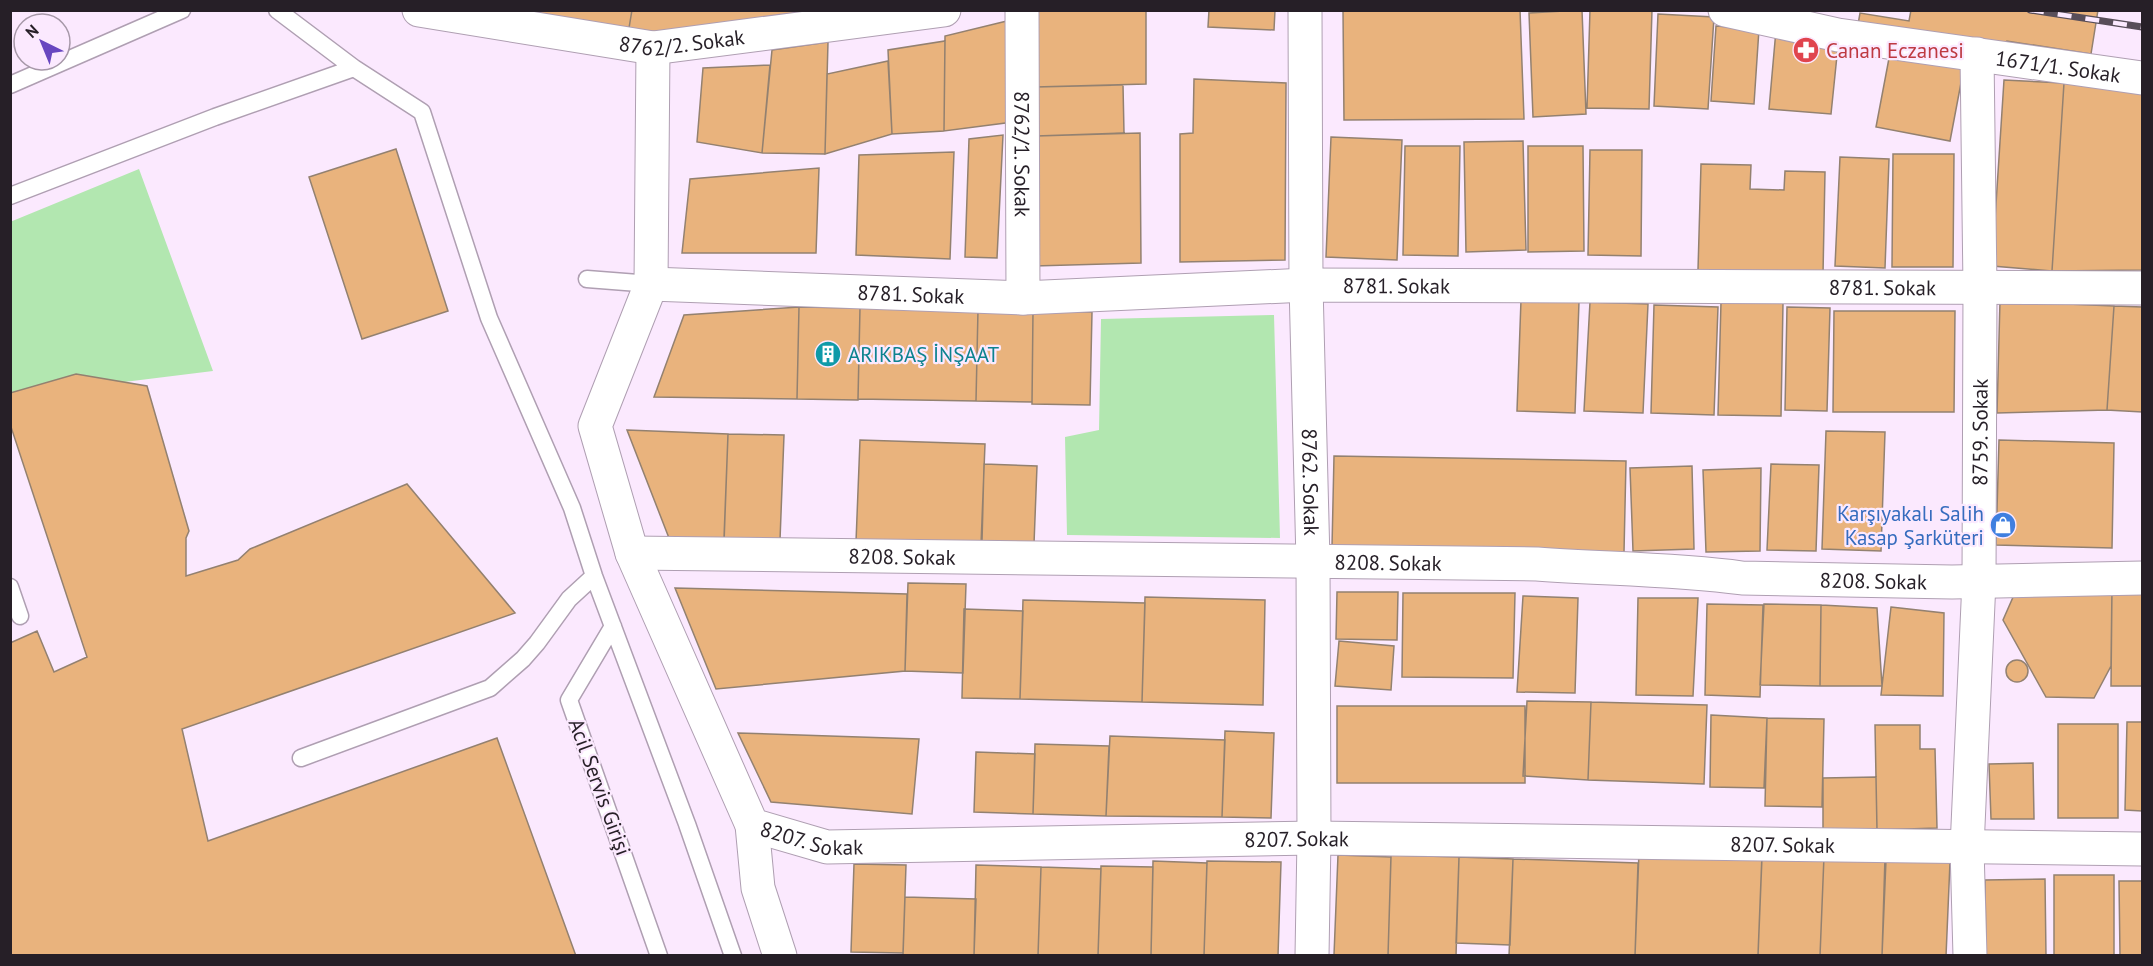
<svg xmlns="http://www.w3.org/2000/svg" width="2153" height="966" font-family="'PT Sans',sans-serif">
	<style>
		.green { fill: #b2e7b0 }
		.building { fill: #e9b37d; stroke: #938170; stroke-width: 1.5 }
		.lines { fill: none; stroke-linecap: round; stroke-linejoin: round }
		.service-casing { stroke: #af9fb2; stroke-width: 19 }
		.minor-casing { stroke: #af9fb2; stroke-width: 35 }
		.service { stroke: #fff; stroke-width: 16 }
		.minor { stroke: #fff; stroke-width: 33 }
		.rail-casing { stroke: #584e59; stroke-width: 7 }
		.rail { stroke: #fbe9fe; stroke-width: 4.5; stroke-dasharray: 14; stroke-linecap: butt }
		.labels { text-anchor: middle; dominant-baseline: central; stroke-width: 4.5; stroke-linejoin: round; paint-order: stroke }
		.street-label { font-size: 21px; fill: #261f27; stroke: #fbe9fe }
		.health-label { font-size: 21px; fill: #be3a42; stroke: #fbe9fe; text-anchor: start }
		.culture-label { font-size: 21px; fill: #0d838f; stroke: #fbe9fe; text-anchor: start }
		.shop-label { font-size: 21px; fill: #366cbe; stroke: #fbe9fe; text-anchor: end }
	</style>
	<rect width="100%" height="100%" fill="#fbe9fe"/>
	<path class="green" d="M139,169L213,371L11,396L10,222Z
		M1274,315L1280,538L1067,535L1065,437L1099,430L1101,319Z"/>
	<path class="building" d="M540,10H632L628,34L538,20Z
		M632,10H815L814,20L628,34Z
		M1038,10H1146V84L1035,87Z
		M1209,10H1275L1274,30L1208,27Z
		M1343,10H1520L1524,119L1344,120Z
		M1582,10L1586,114L1533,117L1529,13Z
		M1590,10H1652L1649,109L1587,108Z
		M1911,10H2098L2091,54L2007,41L2006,53L1857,30L1860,13L1909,21Z
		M1658,14L1714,17L1708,109L1654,106Z
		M1011,20L1013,122L944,131L945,36Z
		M1716,26L1759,29L1754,104L1711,101Z
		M1776,30L1839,36L1831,114L1769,109Z
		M945,41L944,131L892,134L888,50Z
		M828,42L825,154L762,153L772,50Z
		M1890,53L1964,67L1950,141L1876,127Z
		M888,61L892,134L825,154L827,74Z
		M770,65L762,153L697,142L703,68Z
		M1194,79L1286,83L1285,260L1180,262V134L1193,133Z
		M2004,80L2064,83L2052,271L1992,266Z
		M2064,83L2142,89V270L2052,271Z
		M1123,85L1124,133L1036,136L1035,87Z
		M1140,133L1141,263L1034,266L1036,136Z
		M1003,135L997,258L965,257L969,139Z
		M1331,137L1402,140L1397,260L1326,257Z
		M1523,141L1526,250L1466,252L1464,142Z
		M1405,146H1460L1458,256L1403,255Z
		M1528,146H1583L1584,251L1528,252Z
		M396,149L448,311L362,339L309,177Z
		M1590,150H1642L1641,256L1588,255Z
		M954,152L950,259L856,255L859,155Z
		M1893,154H1954L1953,267H1892Z
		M1840,157L1889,159L1885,268L1835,266Z
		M1701,164L1751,165L1750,189L1784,190L1785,171L1825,172L1823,274L1698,270Z
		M819,168L816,253H682L690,179Z
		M1521,300L1579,302L1575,413L1517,411Z
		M2000,301L2114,306L2107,410L1997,413Z
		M1590,302L1648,304L1643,413L1584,411Z
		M1721,302L1783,303L1781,416L1718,415Z
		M1654,305L1718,307L1714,415L1651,413Z
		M2114,306L2142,307V412L2107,410Z
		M799,307L797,399L654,397L684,315Z
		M799,307L860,308L858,400L797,399Z
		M1787,307L1830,308L1827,411L1785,410Z
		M860,308L978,310L976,401L858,399Z
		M978,310L1033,311L1032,402L976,401Z
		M1033,311L1092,312L1090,405L1032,404Z
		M1834,311H1955L1954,412H1833Z
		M76,374L147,386L189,531L186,538V576L238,560L250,549L407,484L515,613L182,729L208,841L497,738L576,956H10V643L37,631L54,672L87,657L10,424V393Z
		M627,430L728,434L724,543L669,538Z
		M1826,431L1885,432L1881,551L1822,549Z
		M728,434L784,435L780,540L724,538Z
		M860,440L985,444L981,545L856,542Z
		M1999,440L2114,443L2112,548L1996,545Z
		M1334,456L1626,461L1624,552L1332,547Z
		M984,464L1037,466L1034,544L982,542Z
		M1771,464L1819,465L1816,551L1767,550Z
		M1692,466L1694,549L1633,551L1630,468Z
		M1761,468L1760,551L1706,552L1703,470Z
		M908,583L966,584L963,673L905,671Z
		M2112,587L2111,666L2094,698L2046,697L2003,620L2014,595Z
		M2112,587H2142V686H2111Z
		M675,588L907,594L905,671L716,689Z
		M1337,592H1398L1397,640L1336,639Z
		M1403,593H1515L1513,678L1402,677Z
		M1523,596L1578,598L1575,693L1517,692Z
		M1145,597L1265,600L1263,705L1142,702Z
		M1638,598H1698L1693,696L1636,695Z
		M1023,600L1145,603L1142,702L1020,699Z
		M1707,604L1763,605L1760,697L1705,695Z
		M1764,604L1821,605L1820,686L1760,685Z
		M1821,605L1877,608L1882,686H1820Z
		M1891,607L1944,613L1943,696L1881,695Z
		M964,609L1023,611L1020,699L962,698Z
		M1339,641L1394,646L1391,690L1335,686Z
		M2006 671a11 11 0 1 1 22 0a11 11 0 1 1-22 0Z
		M1527,701L1591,702L1588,780L1523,776Z
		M1591,702L1707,705L1704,784L1588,780Z
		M1337,706H1525V783H1337Z
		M1711,715L1767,718L1764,788L1710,787Z
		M1767,718L1824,719L1822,807L1765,806Z
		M2127,722H2142V811L2125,810Z
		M2058,724H2118V818H2058Z
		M1875,725H1920V749H1935L1937,828L1877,830Z
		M1225,731L1274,733L1271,818L1222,817Z
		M738,733L919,739L912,814L771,802Z
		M1110,736L1225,740L1222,817L1106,816Z
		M1035,744L1109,746L1106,816L1033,814Z
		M976,752L1035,754L1033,814L974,812Z
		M2033,763L2034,819H1991L1989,764Z
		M1876,777L1877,830L1823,829V778Z
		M1639,852L1762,857L1758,956H1635Z
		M1762,854L1824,856L1820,956L1758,955Z
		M1338,855L1391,857L1388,956L1334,955Z
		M1391,855L1459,857L1456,956H1388Z
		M1824,856L1885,857L1882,956H1820Z
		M1459,857L1513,859L1510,945L1456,943Z
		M1513,859L1638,863L1635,956H1509Z
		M1886,860L1950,862L1946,956H1882Z
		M1153,861L1207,863L1204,956H1151Z
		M1207,861L1281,862L1278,956H1204Z
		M854,864L906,865L903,953L851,952Z
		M976,865L1041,867L1038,956H974Z
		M1101,866L1153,867L1151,956H1098Z
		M1041,867L1101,869L1098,956H1038Z
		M2054,875H2114V956H2054Z
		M2045,879L2046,956H1986L1985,880Z
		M2119,881H2142V956H2120Z
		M905,897L976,899L974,956H903Z"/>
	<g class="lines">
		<defs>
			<path id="service" d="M277,10L354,68
				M10,85L182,10
				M10,196L215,117L354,68L422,112L489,318L572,508L594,576L687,824L733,956
				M587,279L651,284
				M10,587L20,616
				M613,626L569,700L659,956
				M301,758L490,688L523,659L537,643L569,599L594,576"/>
			<g id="minor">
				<path id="s1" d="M419,10L653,48L944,10"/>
				<path id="s2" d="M1022,10L1023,298"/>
				<path id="s3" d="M1305,10L1306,285L1313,561L1314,838L1312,956"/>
				<path id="s4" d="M1725,10L1838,35L2142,78"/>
				<path id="s5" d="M653,48L651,284L595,426L632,553L752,825L827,847L1314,838L2142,849"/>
				<path id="s6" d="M651,284L1023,298L1306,285L2142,288"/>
				<path id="s7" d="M632,553L1537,564C1605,569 1674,569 1742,578L1952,582L2142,578"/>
				<path d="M752,825L758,888L780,956"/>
				<path id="s8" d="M1970,956L1967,848L1979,581L1980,288L1977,54"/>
			</g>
		</defs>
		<use href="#service" class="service-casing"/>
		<use href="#minor" class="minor-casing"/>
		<use href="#service" class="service"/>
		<use href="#minor" class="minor"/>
		<defs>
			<path id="rail" d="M2030,10L2142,27"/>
		</defs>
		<use href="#rail" class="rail-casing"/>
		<use href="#rail" class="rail"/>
	</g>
	<defs>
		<symbol id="pharmacy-disc" viewBox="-11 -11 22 22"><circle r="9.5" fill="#e0444e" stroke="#fbe9fe"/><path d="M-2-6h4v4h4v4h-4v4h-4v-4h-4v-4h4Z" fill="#fff"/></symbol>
		<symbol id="building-disc" viewBox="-11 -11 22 22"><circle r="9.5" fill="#0f9aa8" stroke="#fbe9fe"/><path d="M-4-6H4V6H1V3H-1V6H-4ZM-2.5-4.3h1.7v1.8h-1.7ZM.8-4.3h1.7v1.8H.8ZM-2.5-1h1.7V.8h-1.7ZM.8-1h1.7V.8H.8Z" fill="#fff"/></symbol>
		<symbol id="shop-disc" viewBox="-11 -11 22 22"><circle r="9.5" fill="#3f7fe0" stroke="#fbe9fe"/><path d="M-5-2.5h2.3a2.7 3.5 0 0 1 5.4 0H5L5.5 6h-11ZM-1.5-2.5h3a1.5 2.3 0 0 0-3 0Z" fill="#fff"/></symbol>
	</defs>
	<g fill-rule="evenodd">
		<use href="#pharmacy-disc" x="1791" y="35" width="30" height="30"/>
		<use href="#building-disc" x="813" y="339" width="30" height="30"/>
		<use href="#shop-disc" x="1988" y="510" width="30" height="30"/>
	</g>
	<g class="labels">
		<g class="street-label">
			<text stroke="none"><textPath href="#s1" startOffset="266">8762/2. Sokak</textPath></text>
			<text stroke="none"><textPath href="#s4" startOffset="338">1671/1. Sokak</textPath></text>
			<text stroke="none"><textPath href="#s2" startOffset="144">8762/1. Sokak</textPath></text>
			<text stroke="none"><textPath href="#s6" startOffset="746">8781. Sokak</textPath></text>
			<text stroke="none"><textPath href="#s6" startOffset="1232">8781. Sokak</textPath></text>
			<text stroke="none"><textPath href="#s6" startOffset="260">8781. Sokak</textPath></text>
			<text stroke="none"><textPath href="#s8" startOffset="524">8759. Sokak</textPath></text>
			<text stroke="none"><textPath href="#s3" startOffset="472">8762. Sokak</textPath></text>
			<text stroke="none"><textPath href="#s7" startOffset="270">8208. Sokak</textPath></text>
			<text stroke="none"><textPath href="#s7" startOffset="756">8208. Sokak</textPath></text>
			<text stroke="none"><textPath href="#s7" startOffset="1242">8208. Sokak</textPath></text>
			<text transform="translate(600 787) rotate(70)">Acil Servis Girişi</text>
			<text stroke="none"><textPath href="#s5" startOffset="880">8207. Sokak</textPath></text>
			<text stroke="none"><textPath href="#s5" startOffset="1366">8207. Sokak</textPath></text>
			<text stroke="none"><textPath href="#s5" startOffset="1852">8207. Sokak</textPath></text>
		</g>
		<g class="health-label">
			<text x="1826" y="50">Canan Eczanesi</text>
		</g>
		<g class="culture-label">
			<text x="848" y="354">ARIKBAŞ İNŞAAT</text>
		</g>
		<g class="shop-label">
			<text x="1984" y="513">Karşıyakalı Salih<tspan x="1984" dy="24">Kasap Şarküteri</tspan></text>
		</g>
	</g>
	<rect width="2153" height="966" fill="none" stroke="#261f27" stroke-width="24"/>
	<g transform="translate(42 42) rotate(317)"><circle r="28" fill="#fbe9fe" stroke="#a698a8" stroke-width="1.5"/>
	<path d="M0-4.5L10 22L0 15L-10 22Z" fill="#6847c0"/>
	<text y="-9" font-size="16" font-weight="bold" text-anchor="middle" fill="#261f27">N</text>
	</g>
</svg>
